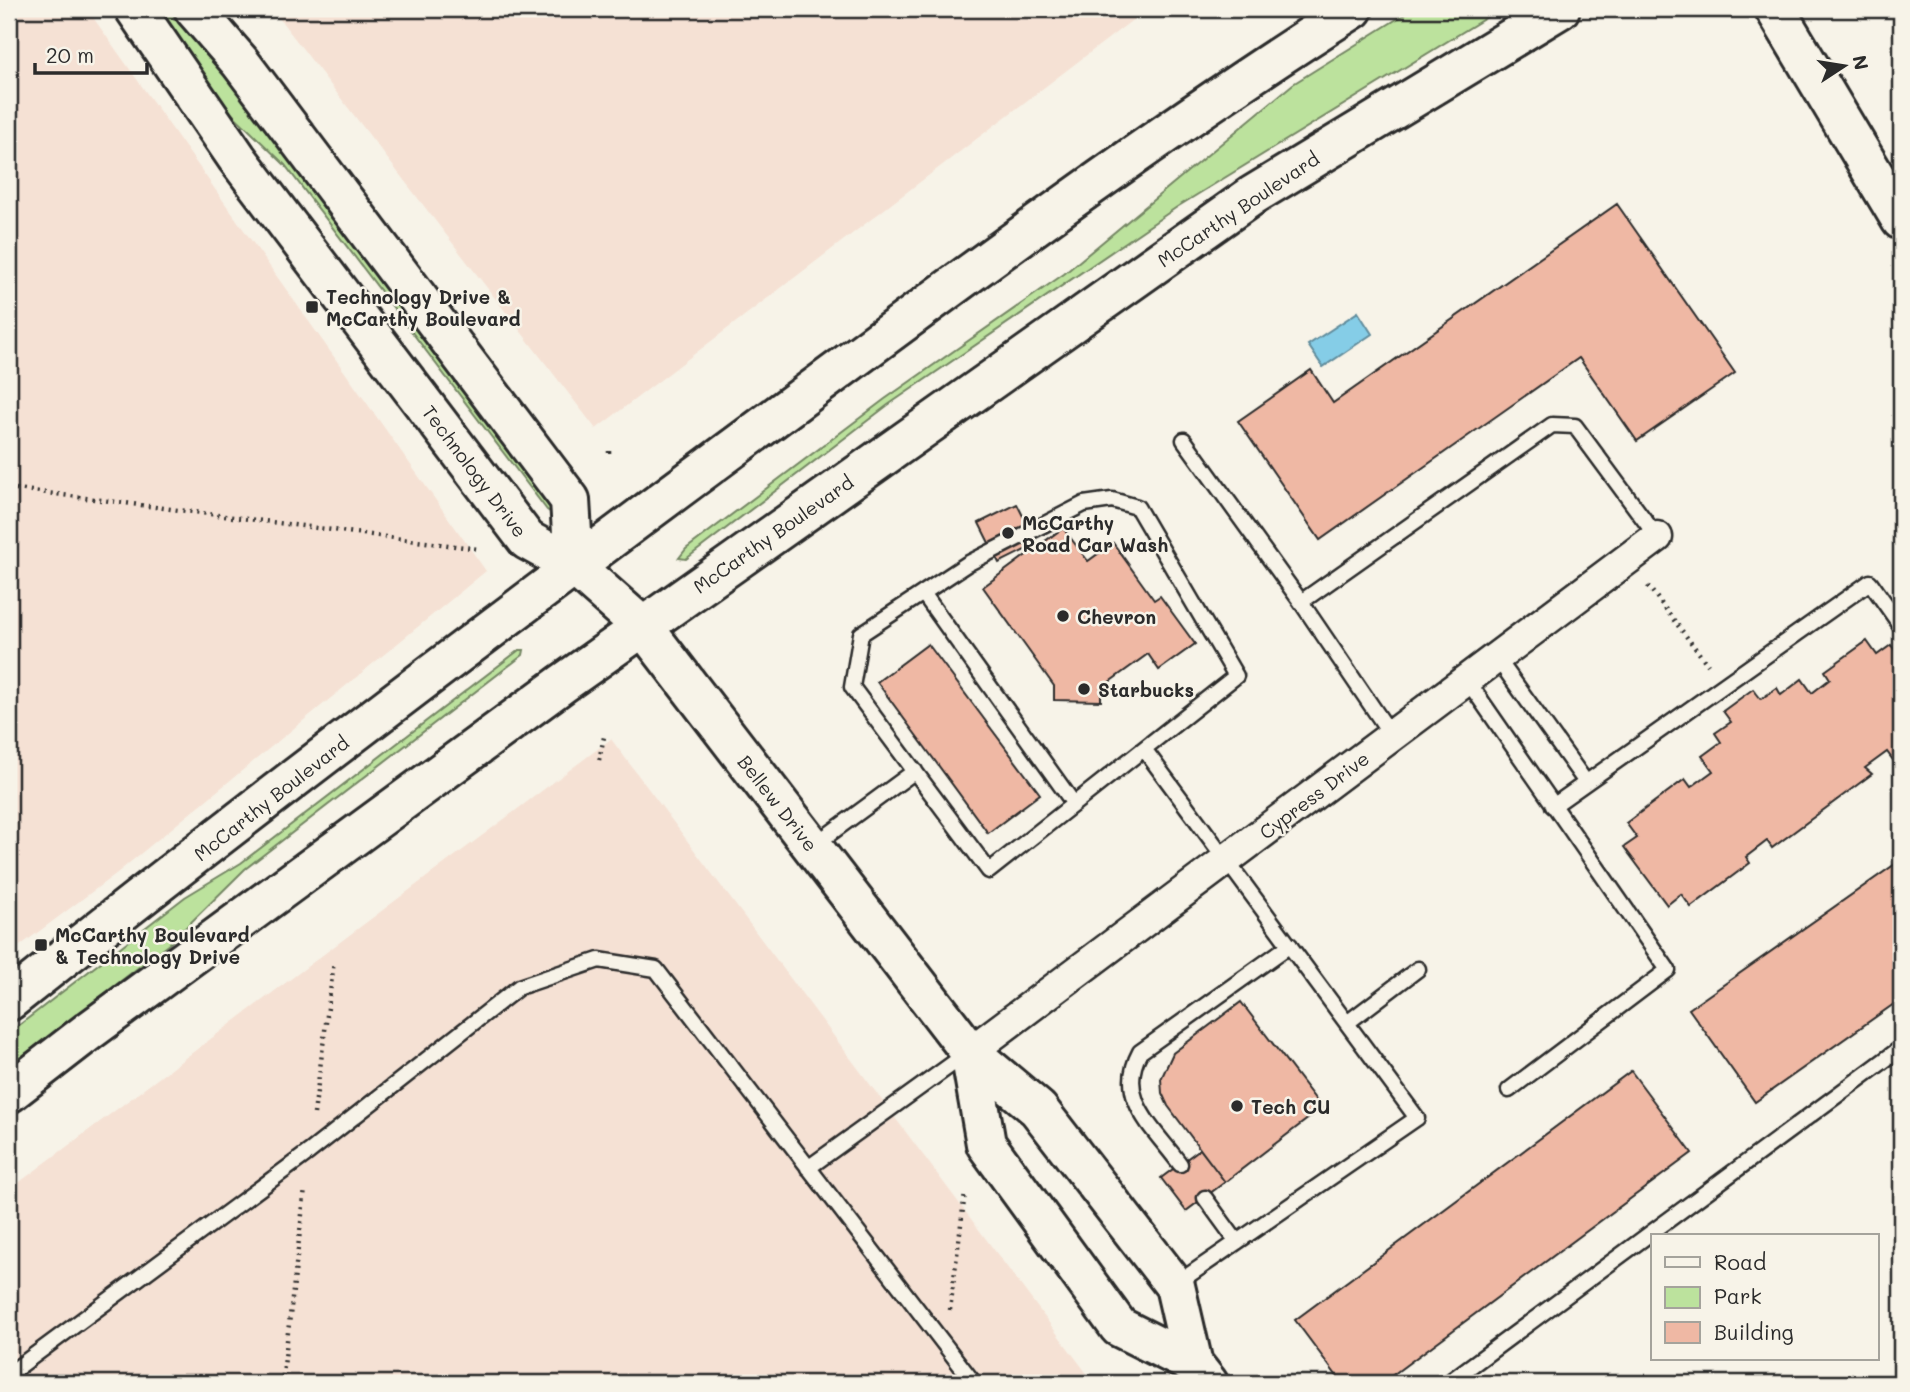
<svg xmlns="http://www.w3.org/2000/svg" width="1910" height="1392" font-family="Mali,sans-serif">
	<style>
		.built { fill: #f5e1d4 }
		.green { fill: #bce29d; stroke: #748664; stroke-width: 2 }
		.water { fill: #85cde7; stroke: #618c9c; stroke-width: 2 }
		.building { fill: #efb8a4; stroke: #2b2b2b; stroke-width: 2 }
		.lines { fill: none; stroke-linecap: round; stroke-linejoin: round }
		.lane-casing { stroke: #2b2b2b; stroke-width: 19 }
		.street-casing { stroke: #2b2b2b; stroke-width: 35 }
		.secondary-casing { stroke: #2b2b2b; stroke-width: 44 }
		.highway-casing { stroke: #2b2b2b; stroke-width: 44 }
		.path { stroke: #2b2b2b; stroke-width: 4.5; stroke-dasharray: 2 5; stroke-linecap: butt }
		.lane { stroke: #f7f3e8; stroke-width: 14 }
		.street { stroke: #f7f3e8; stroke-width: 30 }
		.secondary { stroke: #f7f3e8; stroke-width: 38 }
		.highway { stroke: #f7f3e8; stroke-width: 38 }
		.poi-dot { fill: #2b2b2b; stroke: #f7f3e8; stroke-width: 2.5 }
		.labels { text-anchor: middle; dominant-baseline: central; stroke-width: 5; stroke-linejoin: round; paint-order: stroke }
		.street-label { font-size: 19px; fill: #2b2b2b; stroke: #f7f3e8 }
		.poi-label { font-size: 19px; font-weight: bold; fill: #2b2b2b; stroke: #f7f3e8; text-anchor: start }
	</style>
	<rect width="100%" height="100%" fill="#f7f3e8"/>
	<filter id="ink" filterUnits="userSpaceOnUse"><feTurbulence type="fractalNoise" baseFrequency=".0143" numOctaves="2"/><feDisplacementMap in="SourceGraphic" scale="14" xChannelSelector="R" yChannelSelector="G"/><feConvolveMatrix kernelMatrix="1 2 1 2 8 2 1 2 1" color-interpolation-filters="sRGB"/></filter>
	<g filter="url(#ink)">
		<path class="built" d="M9,9H87L486,571L117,873L9,954Z
			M272,9H1147L596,429Z
			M611,739L1094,1383H9V1190Z"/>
		<path class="green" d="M151,9H171L211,55L552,506L553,514L547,510L285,165L224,106Z
			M1413,9H1500L1177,207L888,405L686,559L679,558L686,549L885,399L1064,274L1293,84Z
			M519,650H524L523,655L245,869L169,944L9,1067V1033L185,897L241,863Z"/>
		<path class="water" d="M1358,312L1372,334L1323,367L1308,345Z"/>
		<path class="building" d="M1617,204L1735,373L1637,441L1579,358L1320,540L1238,421L1311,370L1333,403Z
			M1017,504L1037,544L999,563L979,523Z
			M1063,528L1088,561L1113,543L1154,600L1160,596L1195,644L1159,670L1148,654L1101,688V701L1054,700V686L983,587Z
			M1867,641L1877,655L1891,645L1901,659V754L1893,760L1887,752L1865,768L1872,774L1772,848L1767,841L1746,857L1750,863L1691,907L1681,894L1667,905L1624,847L1637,838L1626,823L1685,779L1691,787L1713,771L1702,756L1721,742L1715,733L1731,722L1723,711L1753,689L1761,699L1777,688L1781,695L1802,679L1812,693L1830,679L1825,671Z
			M928,644L1040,794L988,833L877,682Z
			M1901,860V999L1755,1102L1689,1009Z
			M1241,1002L1322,1108L1225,1182L1168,1106L1162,1093L1161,1079L1173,1053Z
			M1631,1071L1692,1153L1382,1383H1342L1295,1320Z
			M1200,1149L1225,1182L1186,1211L1161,1178Z"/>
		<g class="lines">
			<defs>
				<path id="lane" d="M1184,440L1301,602L1392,736
					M1112,500L1137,507L1236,676L989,871L852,687L861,634L967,564L1084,504Z
					M923,593L1074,804
					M1301,602L1552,425L1575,426L1657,537
					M1497,658L1585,781
					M1467,680L1668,970L1509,1090
					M1144,749L1417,1118L1176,1284
					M1553,806L1870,582L1901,626
					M813,846L915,771
					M1347,1023L1418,969
					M1180,1164C1154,1128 1115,1098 1140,1052L1290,945
					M808,1168L966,1054
					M1205,1198L1237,1242
					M9,1374L309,1152L519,987L599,960L656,969L974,1383
					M1448,1383L1901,1048"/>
				<path id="street" d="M970,1052L1657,537"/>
				<path id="secondary" d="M135,9L237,158L527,540L574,566L645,629L970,1052L1038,1109L1175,1286L1193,1364L1208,1383
					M194,9L240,62L570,500L574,566
					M9,1001C258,803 514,610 770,421C962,279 1152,136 1353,9
					M970,1052L986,1144L1119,1327L1193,1364
					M9,1093L89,1031L562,684L1253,195L1560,9"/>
				<path id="highway" d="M1775,9L1901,220"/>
			</defs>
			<use href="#lane" class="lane-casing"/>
			<use href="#street" class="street-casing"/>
			<use href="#secondary" class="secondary-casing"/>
			<use href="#highway" class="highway-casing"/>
			<path class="path" d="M609,451V456
				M9,488L479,549
				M1648,586L1708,665
				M599,760L604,737
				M314,1114L334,962
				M950,1310L965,1193
				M282,1383L305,1189"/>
			<use href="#lane" class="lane"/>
			<use href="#street" class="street"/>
			<use href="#secondary" class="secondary"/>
			<use href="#highway" class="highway"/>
		</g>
	</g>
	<g class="poi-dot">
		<rect x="305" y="300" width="14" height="14" rx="3.5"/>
		<circle cx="1008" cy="533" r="7"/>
		<circle cx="1063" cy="616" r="7"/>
		<circle cx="1084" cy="689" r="7"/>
		<rect x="34" y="938" width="14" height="14" rx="3.5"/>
		<circle cx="1237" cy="1106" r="7"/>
	</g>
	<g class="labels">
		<g class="street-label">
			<text transform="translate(1238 209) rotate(-34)">McCarthy Boulevard</text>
			<text transform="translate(475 471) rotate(53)">Technology Drive</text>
			<text transform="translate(773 534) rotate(-35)">McCarthy Boulevard</text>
			<text transform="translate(1314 795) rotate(-37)">Cypress Drive</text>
			<text transform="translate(271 798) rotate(-38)">McCarthy Boulevard</text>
			<text transform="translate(778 803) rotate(52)">Bellew Drive</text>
		</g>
		<g class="poi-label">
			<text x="326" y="296">Technology Drive &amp;<tspan x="326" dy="22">McCarthy Boulevard</tspan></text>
			<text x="1022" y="522">McCarthy<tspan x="1022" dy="22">Road Car Wash</tspan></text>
			<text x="1077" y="616">Chevron</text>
			<text x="1098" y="689">Starbucks</text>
			<text x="55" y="934">McCarthy Boulevard<tspan x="55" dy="22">&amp; Technology Drive</tspan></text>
			<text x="1251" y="1106">Tech CU</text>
		</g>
	</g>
	<rect width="1910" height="1392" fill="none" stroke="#f7f3e8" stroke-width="35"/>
	<rect x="18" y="18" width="1875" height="1357" fill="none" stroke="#2b2b2b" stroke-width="2.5" filter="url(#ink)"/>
	<rect x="1651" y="1234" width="228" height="126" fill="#f7f3e8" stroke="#a5a39c" stroke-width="2"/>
	<rect x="1665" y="1257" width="35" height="10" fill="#f7f3e8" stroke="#a5a39c" stroke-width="2"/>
	<text x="1714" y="1270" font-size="21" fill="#2b2b2b">Road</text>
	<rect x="1665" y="1287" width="35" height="21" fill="#bce29d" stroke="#a5a39c" stroke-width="2"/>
	<text x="1714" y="1304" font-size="21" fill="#2b2b2b">Park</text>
	<rect x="1665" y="1322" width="35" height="21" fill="#efb8a4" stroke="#a5a39c" stroke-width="2"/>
	<text x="1714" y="1340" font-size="21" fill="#2b2b2b">Building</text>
	<g transform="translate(1844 66) rotate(78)" stroke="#f7f3e8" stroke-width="5" paint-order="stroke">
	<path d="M0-5L12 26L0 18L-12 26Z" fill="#2b2b2b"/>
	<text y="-10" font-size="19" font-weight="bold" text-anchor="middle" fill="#2b2b2b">N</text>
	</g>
	<path d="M35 63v10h112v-10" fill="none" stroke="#2b2b2b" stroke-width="3.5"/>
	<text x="46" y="63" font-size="21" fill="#2b2b2b" stroke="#f7f3e8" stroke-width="5" paint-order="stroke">20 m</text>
</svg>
